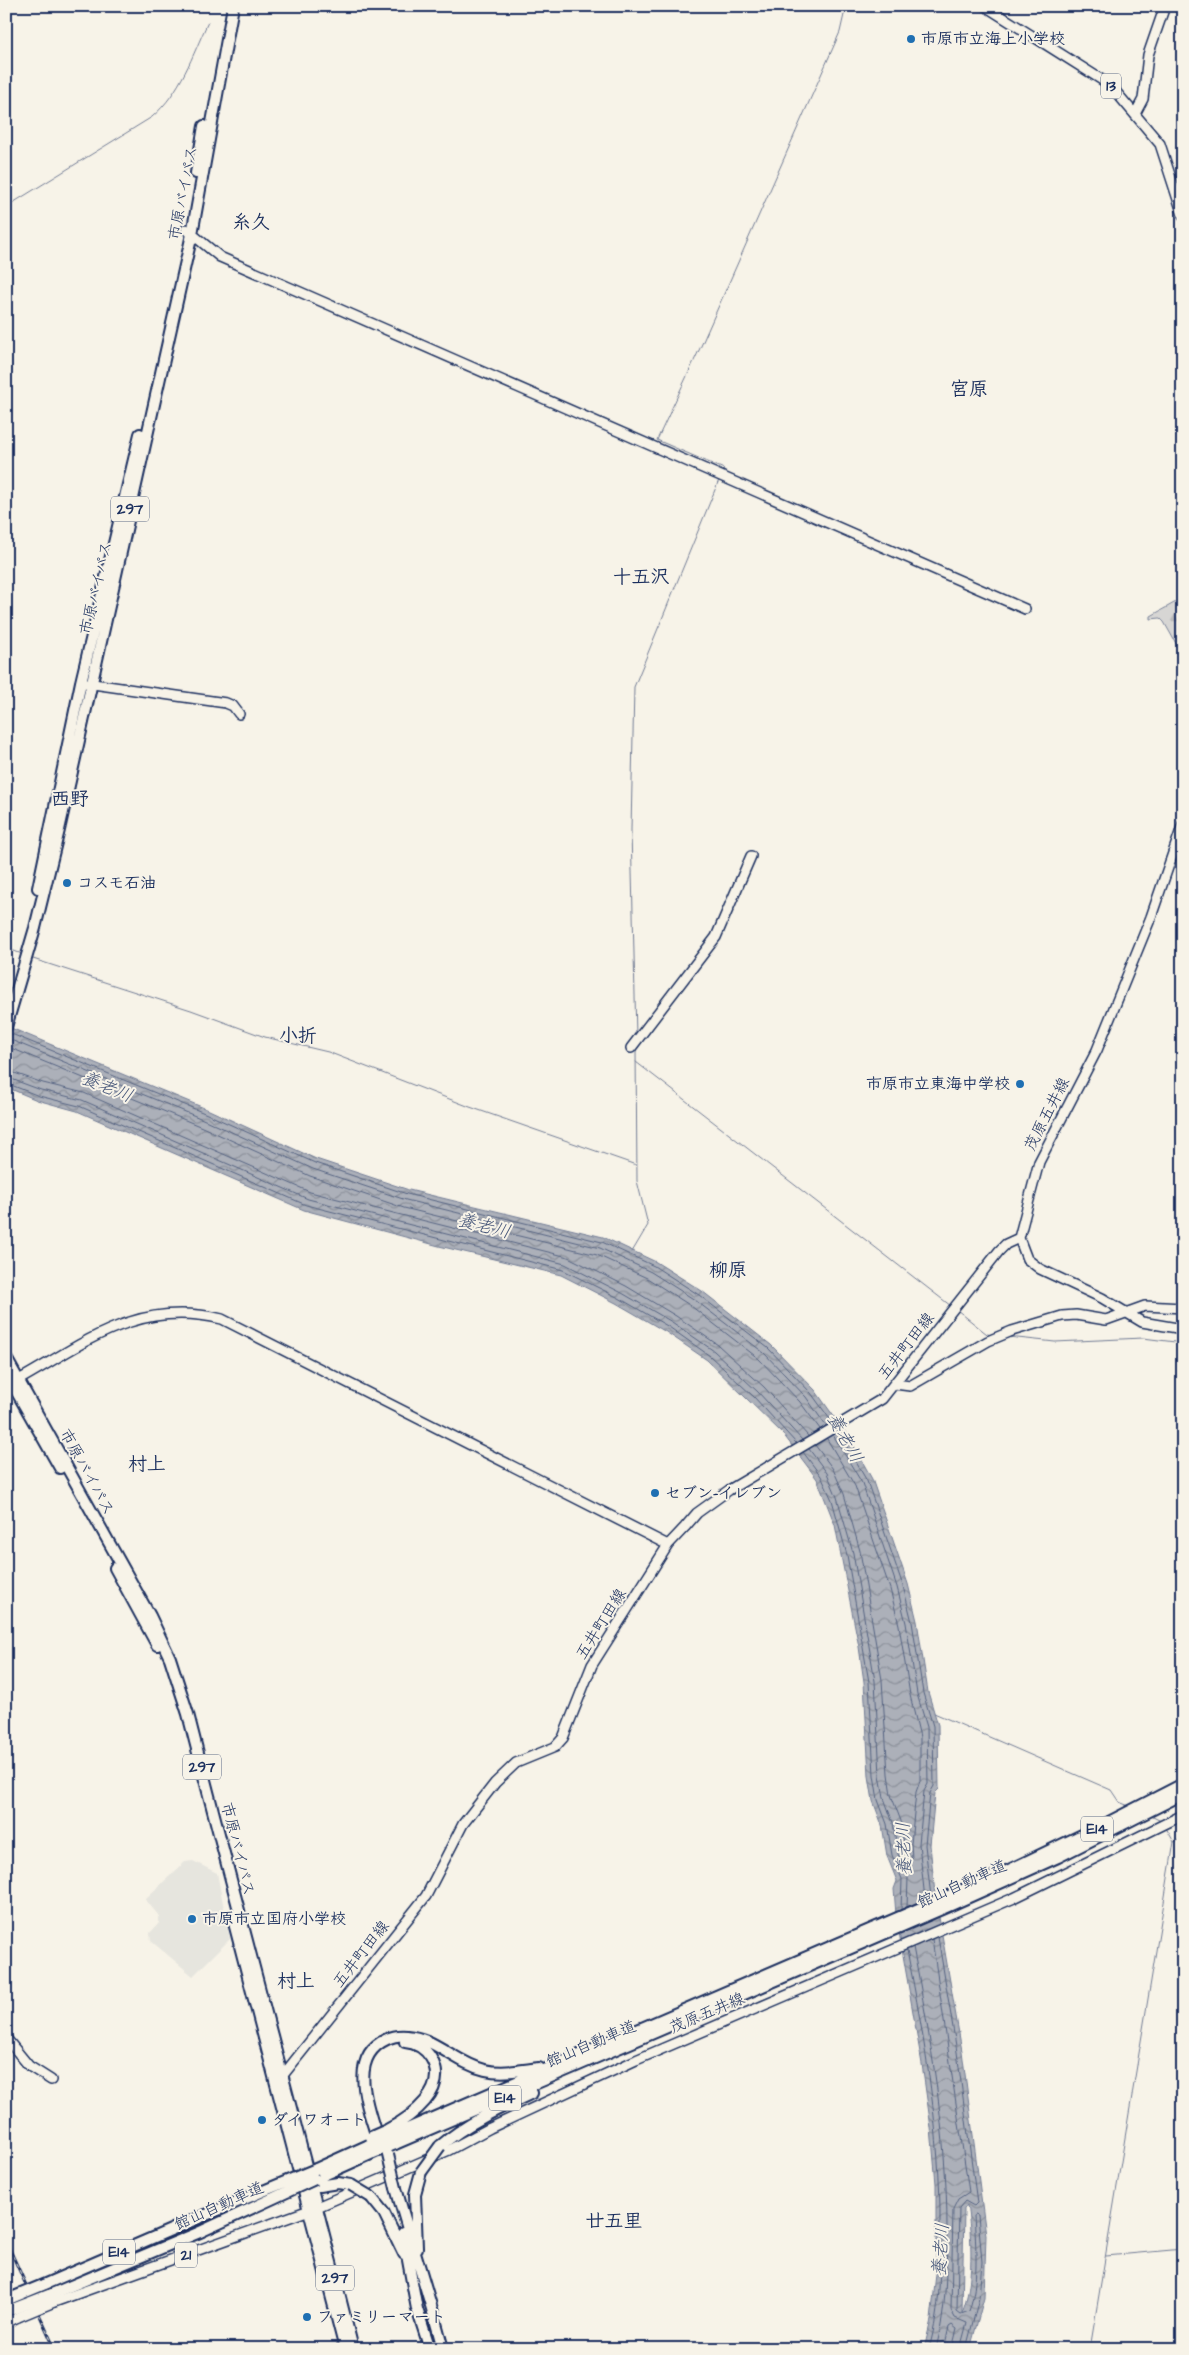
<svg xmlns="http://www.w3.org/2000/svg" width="1189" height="2355" font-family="'Architects Daughter','Klee One',sans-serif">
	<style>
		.built { fill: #e6e5de }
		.forest { fill: url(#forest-firs); stroke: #798299 }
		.water { fill: url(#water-waves); stroke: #727c95; fill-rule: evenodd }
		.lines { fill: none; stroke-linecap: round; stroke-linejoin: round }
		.shore { stroke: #556382; stroke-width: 1 }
		.stream { stroke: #727c95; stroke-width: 1 }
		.secondary-casing { stroke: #1b2f5e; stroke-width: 12 }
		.primary-casing { stroke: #1b2f5e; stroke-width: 12 }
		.highway-casing { stroke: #1b2f5e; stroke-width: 14 }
		.secondary { stroke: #f7f3e8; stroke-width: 9 }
		.primary { stroke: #f7f3e8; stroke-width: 9 }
		.highway { stroke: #f7f3e8; stroke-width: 10 }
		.rail-casing { stroke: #1b2f5e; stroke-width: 3 }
		.rail { stroke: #f7f3e8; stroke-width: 1; stroke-dasharray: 4; stroke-linecap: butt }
		.primary-bridge-casing { stroke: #1b2f5e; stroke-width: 12; stroke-linecap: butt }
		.highway-bridge-casing { stroke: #1b2f5e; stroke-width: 14; stroke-linecap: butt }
		.primary-bridge { stroke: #f7f3e8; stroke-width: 9 }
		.highway-bridge { stroke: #f7f3e8; stroke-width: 10 }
		.poi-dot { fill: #1f6fb2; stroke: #f7f3e8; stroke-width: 2 }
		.labels { text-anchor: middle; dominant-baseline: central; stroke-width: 4; stroke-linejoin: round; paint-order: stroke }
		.shield { fill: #f7f3e8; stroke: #5d6a87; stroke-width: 1 }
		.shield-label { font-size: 15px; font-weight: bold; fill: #1b2f5e }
		.poi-label { font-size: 16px; font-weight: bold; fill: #1b2f5e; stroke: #f7f3e8; text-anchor: start }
		.street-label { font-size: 16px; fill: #1b2f5e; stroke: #f7f3e8 }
		.water-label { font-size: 18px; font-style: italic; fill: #465679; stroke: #f7f3e8 }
		.quarter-label { font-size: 19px; font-weight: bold; fill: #1b2f5e; stroke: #f7f3e8 }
	</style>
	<defs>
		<pattern id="forest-firs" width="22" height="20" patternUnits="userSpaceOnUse" patternTransform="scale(1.25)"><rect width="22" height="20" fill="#d7d6d4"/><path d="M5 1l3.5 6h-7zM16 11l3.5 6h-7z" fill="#b8b8b8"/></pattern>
		<pattern id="water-waves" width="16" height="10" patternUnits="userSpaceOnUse" patternTransform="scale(1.25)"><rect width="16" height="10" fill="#acb0b9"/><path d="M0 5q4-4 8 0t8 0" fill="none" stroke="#8b909a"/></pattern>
	</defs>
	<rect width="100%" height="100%" fill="#f7f3e8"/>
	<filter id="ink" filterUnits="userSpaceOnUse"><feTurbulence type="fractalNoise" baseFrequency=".02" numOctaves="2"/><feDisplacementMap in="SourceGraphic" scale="10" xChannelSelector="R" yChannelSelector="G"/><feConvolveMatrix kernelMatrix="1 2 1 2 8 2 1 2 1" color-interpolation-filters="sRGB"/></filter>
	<g filter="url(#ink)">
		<path class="built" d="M193,1861L217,1873L230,1939L193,1976L151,1941L150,1933L159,1923V1916L145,1899L185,1862Z"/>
		<path class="forest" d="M1183,598V656L1164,622L1160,618L1151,619V616Z"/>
		<path class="water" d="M6,1026L209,1110L316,1159L409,1190L603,1237L656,1262L702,1291L771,1345L815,1390L850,1439L872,1479L908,1584L917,1621L928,1692L938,1725L939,1789L935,1793L930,1845L935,1894L962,2051L986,2235L984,2298L970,2349H924L931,2320L936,2274V2184L931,2128L922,2064L896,1915L894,1889L897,1881L887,1856L882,1825L873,1801L869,1776L864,1682L859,1647L835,1525L817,1479L783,1434L707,1360L666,1332L616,1303L561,1275L439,1246L304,1210L77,1111L37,1100L6,1087ZM967,2205C972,2235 974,2284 962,2313L964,2209Z"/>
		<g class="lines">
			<path class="shore" d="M9,1033L207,1114L315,1163L407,1194L602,1242L654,1266L699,1295L768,1348L811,1393L832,1422
				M6,1038L205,1120L313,1169L406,1200L600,1248L651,1272L695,1300L764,1353L806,1397L826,1426
				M6,1046L202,1127L310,1176L404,1208L597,1255L647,1278L691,1306L759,1359L800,1402L820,1429
				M6,1070L43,1083L84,1093L310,1192L568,1257L626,1286L676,1316L718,1345L764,1387L808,1436
				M6,1077L41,1090L82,1100L308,1199L565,1264L622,1293L672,1322L714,1351L758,1392L802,1440
				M6,1083L39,1096L79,1106L306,1205L563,1270L619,1298L669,1327L710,1356L754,1397L796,1443
				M838,1431L867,1481L903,1586L912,1622L923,1693L933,1726L934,1786L930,1793L925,1845L931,1897
				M833,1435L862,1483L897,1587L906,1623L917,1694L927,1727L928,1784L924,1791L919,1844L925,1899
				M815,1445L833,1469L844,1494L860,1551L882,1680L888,1774L891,1795L901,1821L905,1853L910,1861L912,1858L911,1844L916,1792L920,1781V1737L910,1695L899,1625L890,1589L855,1486L827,1439
				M809,1449L827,1473L837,1497L853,1553L875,1681L880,1775L884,1798L893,1823L898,1854L908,1878L907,1907
				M803,1452L821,1476L832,1500L847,1555L869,1682L874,1775L878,1800L887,1824L892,1855L902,1879L901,1910
				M938,1937L957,2052L977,2203L974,2206L965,2201L959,2208L957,2311L961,2314L969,2311C979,2283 976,2245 974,2216L975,2214L978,2215L982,2262L979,2298L966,2349
				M932,1939L969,2192L958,2199L953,2209L951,2310L955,2318L967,2323L960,2349
				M913,1947C931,2041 947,2134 947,2229C946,2272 947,2306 936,2349
				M907,1950C925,2042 941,2134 940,2228C940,2273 941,2305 929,2349
				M944,2349L949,2327L952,2325L957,2329L952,2349"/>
			<path class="stream" d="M6,207L152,117C181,92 192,56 208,22
				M723,471L724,469L657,440L701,346L840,32L846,6
				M6,948L22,954
				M30,958L191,1010L265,1037L328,1052L470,1107L636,1165
				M636,1036L631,830L634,687L719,480
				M636,1062L951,1306
				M632,1252L648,1225L637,1181L636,1048
				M957,1310L987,1334L992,1335
				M1008,1337L1055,1342L1143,1338L1183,1343
				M934,1713L1111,1790L1119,1802L1129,1806
				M1151,1816L1161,1821
				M1174,1842L1183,1838
				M1106,2256L1183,2249
				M1090,2349L1174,1842L1166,1828"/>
			<defs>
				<path id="secondary" d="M1135,114L1143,99L1148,55L1165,6
					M186,229L220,257L1025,609
					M86,683L226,703L233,706L239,714
					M1183,824L1151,917L1097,1050L1039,1162L1019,1238L1027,1259L1040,1269L1102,1298L1142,1322L1183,1329
					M631,1048L716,937L751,856
					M895,1384L910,1386L988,1341L1012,1331L1062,1316L1076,1315L1106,1320L1145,1306L1183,1308
					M6,1387C81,1347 132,1298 222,1319L668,1545
					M6,2038L29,2066L51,2080
					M280,2079L426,1896L463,1824L495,1783L516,1763L555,1747L563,1738L592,1665L668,1545L685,1527L697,1513L729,1490L882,1399L999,1251L1006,1244L1019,1238
					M317,2207L449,2150L490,2128L636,2060L1014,1898L1183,1815"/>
				<path id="primary" d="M985,6L1110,85L1160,144L1183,215
					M54,2302L315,2208
					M6,2323L18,2317"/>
				<path id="highway" d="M196,173L204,126
					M38,888L81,682L140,434
					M6,1027L35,928L59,830L192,234L233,6
					M6,1358L150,1616L170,1658L188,1714C242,1926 300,2137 353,2349
					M6,1373L60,1468
					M115,1568L157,1645
					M233,1919L345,2349
					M387,2130C411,2117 450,2090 431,2058C425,2048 416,2043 405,2042
					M375,2131C366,2102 349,2056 387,2039C399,2033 415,2036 427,2041C447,2050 464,2065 485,2070C503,2074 521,2070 539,2068
					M391,2136L1009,1870L1109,1822L1183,1784
					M395,2144L951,1905L1058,1857L1183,1794
					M440,2146C467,2123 500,2108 532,2093
					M316,2169L369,2145
					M315,2179L373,2153
					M319,2186L338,2183L351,2185
					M396,2188C411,2242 429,2294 443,2349
					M371,2197L384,2213L404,2254
					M403,2233L417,2309L430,2349
					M417,2248L415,2194L421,2172
					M43,2285L194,2220
					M49,2295L200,2232"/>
			</defs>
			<use href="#secondary" class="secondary-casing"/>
			<use href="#primary" class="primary-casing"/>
			<use href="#highway" class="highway-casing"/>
			<use href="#secondary" class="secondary"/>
			<use href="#primary" class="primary"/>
			<use href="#highway" class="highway"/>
			<defs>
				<path id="rail" d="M6,2241L55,2349"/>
			</defs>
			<use href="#rail" class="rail-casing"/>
			<use href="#rail" class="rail"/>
			<defs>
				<path id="primary-bridge" d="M18,2317L54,2302"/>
				<path id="highway-bridge" d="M371,2137L387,2130
					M369,2145L391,2136
					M373,2153L395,2144
					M388,2155L396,2188
					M421,2172L440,2146
					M351,2185L371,2197
					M194,2220L316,2169
					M200,2232L315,2179
					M9,2299L43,2285
					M13,2309L49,2295"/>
			</defs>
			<use href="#primary-bridge" class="primary-bridge-casing"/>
			<use href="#highway-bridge" class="highway-bridge-casing"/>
			<use href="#primary-bridge" class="primary-bridge"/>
			<use href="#highway-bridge" class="highway-bridge"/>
		</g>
	</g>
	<g class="poi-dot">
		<circle cx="911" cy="39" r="5"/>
		<circle cx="67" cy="883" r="5"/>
		<circle cx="1020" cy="1084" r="5"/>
		<circle cx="655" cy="1493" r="5"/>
		<circle cx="192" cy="1919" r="5"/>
		<circle cx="262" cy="2120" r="5"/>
		<circle cx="307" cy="2317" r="5"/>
	</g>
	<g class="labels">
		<g class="shield">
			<rect x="1101" y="73.5" width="20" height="25" rx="4"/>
			<rect x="111" y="496.5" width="38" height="25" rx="4"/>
			<rect x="183" y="1754.5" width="38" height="25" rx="4"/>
			<rect x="1081" y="1816.5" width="32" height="25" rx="4"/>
			<rect x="489" y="2085.5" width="32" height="25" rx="4"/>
			<rect x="103" y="2239.5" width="32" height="25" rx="4"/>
			<rect x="175" y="2242.5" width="22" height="25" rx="4"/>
			<rect x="316" y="2265.5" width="38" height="25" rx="4"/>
		</g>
		<g class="shield-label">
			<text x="1111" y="86">13</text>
			<text x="130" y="509">297</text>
			<text x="202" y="1767">297</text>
			<text x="1097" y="1829">E14</text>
			<text x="505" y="2098">E14</text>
			<text x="119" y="2252">E14</text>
			<text x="186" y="2255">21</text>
			<text x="335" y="2278">297</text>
		</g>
		<g class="poi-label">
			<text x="921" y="39">市原市立海上小学校</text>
			<text x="77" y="883">コスモ石油</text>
			<text x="1010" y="1084" text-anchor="end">市原市立東海中学校</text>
			<text x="665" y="1493">セブン-イレブン</text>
			<text x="202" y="1919">市原市立国府小学校</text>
			<text x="272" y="2120">ダイワオート</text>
			<text x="317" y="2317">ファミリーマート</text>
		</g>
		<g class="street-label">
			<text transform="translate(183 193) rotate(-79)">市原バイパス</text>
			<text transform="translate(96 588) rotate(-77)">市原バイパス</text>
			<text transform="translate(1047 1114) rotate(-63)">茂原五井線</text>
			<text transform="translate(906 1346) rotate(-52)">五井町田線</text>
			<text transform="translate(87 1472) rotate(61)">市原バイパス</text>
			<text transform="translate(601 1624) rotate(-58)">五井町田線</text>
			<text transform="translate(238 1849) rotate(76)">市原バイパス</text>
			<text transform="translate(962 1884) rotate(-24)">館山自動車道</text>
			<text transform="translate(361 1954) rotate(-52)">五井町田線</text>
			<text transform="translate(707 2013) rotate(-23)">茂原五井線</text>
			<text transform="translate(591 2044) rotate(-23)">館山自動車道</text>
			<text transform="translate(219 2206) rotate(-24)">館山自動車道</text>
		</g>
		<g class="water-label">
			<text transform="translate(107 1087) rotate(22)">養老川</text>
			<text transform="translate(484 1226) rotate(14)">養老川</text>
			<text transform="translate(845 1438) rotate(61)">養老川</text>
			<text transform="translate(904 1849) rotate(-92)">養老川</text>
			<text transform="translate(941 2250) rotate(-86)">養老川</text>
		</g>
		<g class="quarter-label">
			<text x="251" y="222">糸久</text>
			<text x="969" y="389">宮原</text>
			<text x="641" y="577">十五沢</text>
			<text x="70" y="799">西野</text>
			<text x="298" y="1036">小折</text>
			<text x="728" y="1270">柳原</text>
			<text x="147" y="1464">村上</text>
			<text x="296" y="1981">村上</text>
			<text x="614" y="2221">廿五里</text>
		</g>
	</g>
	<rect width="1189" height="2355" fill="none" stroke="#f7f3e8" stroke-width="25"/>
	<rect x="12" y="12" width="1164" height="2330" fill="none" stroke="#1b2f5e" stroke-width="2" filter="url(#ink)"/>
</svg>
